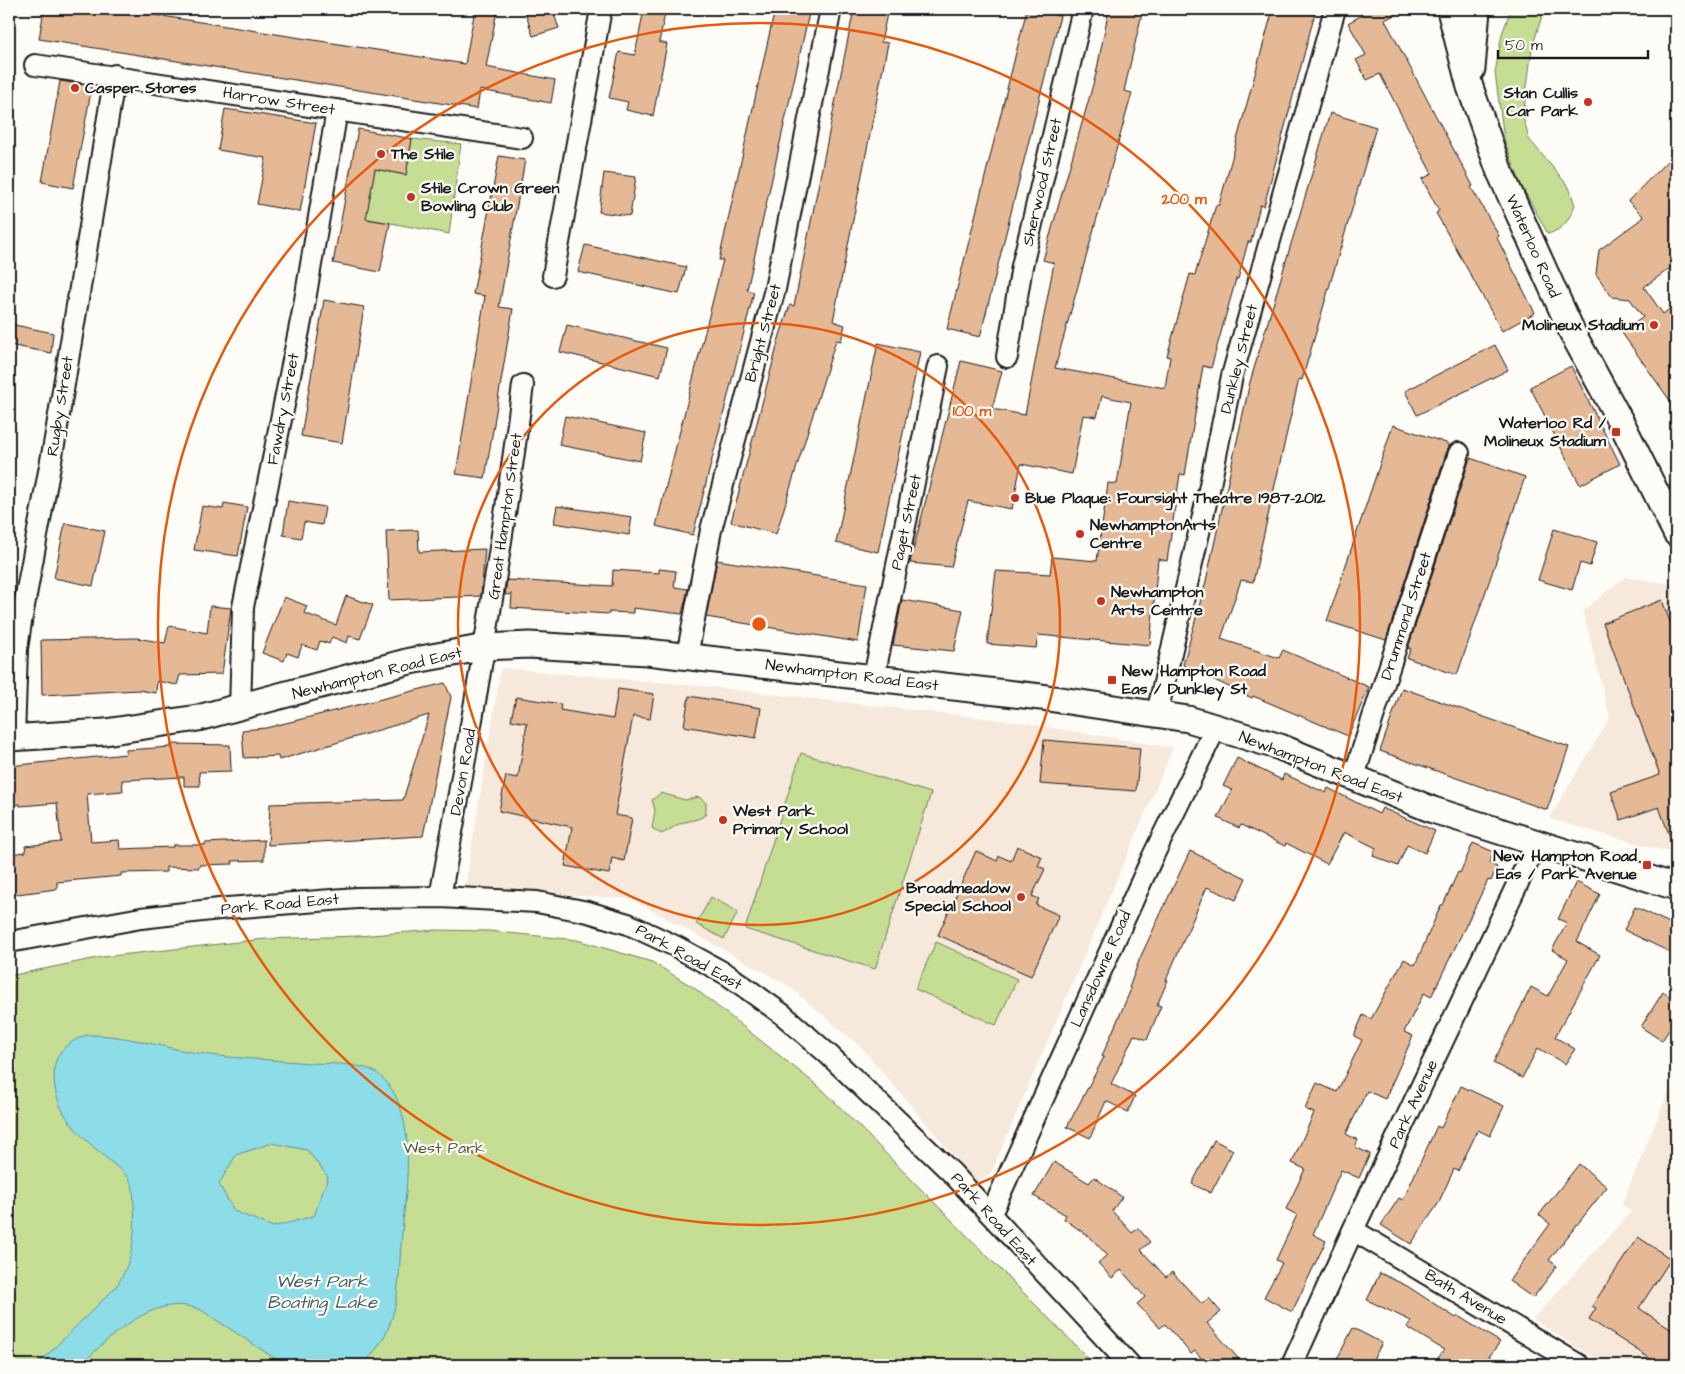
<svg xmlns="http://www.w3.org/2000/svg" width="1685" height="1374" font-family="'Architects Daughter',sans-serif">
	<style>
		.built { fill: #f6e8da }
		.green { fill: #c5de94; stroke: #707d58 }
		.water { fill: #8ddde9; stroke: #609097; fill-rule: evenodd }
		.building { fill: #e6b996; stroke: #1c1c1c }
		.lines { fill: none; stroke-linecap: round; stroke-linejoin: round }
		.minor-casing { stroke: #1c1c1c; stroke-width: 24 }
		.tertiary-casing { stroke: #1c1c1c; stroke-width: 29 }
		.minor { stroke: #fdfcf7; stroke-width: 20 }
		.tertiary { stroke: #fdfcf7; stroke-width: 25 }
		.ring { fill: none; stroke: #e8590c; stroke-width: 2.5 }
		.poi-dot { fill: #c8321e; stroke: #fdfcf7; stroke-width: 2 }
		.labels { text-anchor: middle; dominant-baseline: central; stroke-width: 4.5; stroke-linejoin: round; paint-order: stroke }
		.poi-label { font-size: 16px; font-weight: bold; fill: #1c1c1c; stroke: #fdfcf7; text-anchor: start }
		.street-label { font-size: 16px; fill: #1c1c1c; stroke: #fdfcf7 }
		.park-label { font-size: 16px; fill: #4f5640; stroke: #fdfcf7 }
		.water-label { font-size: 18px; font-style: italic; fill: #446064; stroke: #fdfcf7 }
		.centre { fill: #e8590c; stroke: #fdfcf7; stroke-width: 2.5 }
		.ring-label { font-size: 15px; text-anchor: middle; font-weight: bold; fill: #e8590c; stroke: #fdfcf7; stroke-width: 4.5; stroke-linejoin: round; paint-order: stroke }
	</style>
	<rect width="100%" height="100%" fill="#fdfcf7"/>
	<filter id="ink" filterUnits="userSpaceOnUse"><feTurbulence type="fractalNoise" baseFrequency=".02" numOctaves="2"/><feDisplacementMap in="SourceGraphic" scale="10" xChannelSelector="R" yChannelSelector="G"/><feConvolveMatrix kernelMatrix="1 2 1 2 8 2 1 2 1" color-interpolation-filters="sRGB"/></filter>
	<g filter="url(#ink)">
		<path class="built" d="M1625,577L1671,584L1676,596V854L1549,819L1610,718L1583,611Z
			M501,668L710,687L1018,722L1173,748L991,1173L977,1183L861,1047L789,986L632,899L465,888Z
			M1676,1074V1365H1604L1533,1319L1631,1212L1622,1204Z"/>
		<path class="green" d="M1511,9H1544L1532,48L1523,117L1529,139L1569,187L1575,205C1569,220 1564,229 1548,234L1521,185L1504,139L1495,73L1502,34Z
			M412,139L461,144L449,234L364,218L375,169L406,175Z
			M801,753L931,793L875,969L745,929Z
			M661,793L685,800L699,797L706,803V814C699,821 688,820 679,824C672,827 668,832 661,834L652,828L655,810L652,800Z
			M711,897L738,912L724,939L696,924Z
			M436,930L489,931L577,940L652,962L693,987L823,1090L1095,1365H9V976L102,957L265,939L358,936Z
			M936,942L1017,979L996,1025L915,989Z"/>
		<path class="water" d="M87,1035C122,1034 157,1046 191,1052C229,1059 269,1059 308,1063C326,1064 363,1062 378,1074C420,1108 406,1187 402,1233C397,1285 403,1326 362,1365H285L201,1310C156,1291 111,1335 81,1365H37L115,1288C133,1263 136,1233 134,1204C133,1198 134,1190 132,1185C129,1175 119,1169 111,1162C82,1137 53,1115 54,1073C54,1052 69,1041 87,1035ZM272,1143L307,1150L328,1177L314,1216L273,1227L234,1211L219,1184L236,1155Z"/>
		<path class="building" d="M44,9H118L465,64L475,9H487L497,11L486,67L555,80L551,103L480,90L477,109L39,39Z
			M524,9H552L559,28L533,36Z
			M644,9H666L659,42L667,44L653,116L626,110L628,102L609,98L619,52L635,55Z
			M775,9H810L747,290L754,292L693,535L656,526L723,260H719Z
			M854,9H888L881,42L888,43L833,321L845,325L841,341L836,340L776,534L731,522L780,335L790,305L794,306Z
			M1027,9L1060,16L980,337L947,329Z
			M1109,9H1143L1124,91L1132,93L1055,368L1165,388L1170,357L1167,356L1190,274L1195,275L1216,205H1219L1273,9H1316L1264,206L1260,205L1251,242H1248L1238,279H1236L1211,368L1203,366L1185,475L1180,474L1167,561L1158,559L1150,645L1038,635L1036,648L987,644L996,571L1050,574L1052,557L1097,561L1108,483L1117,484L1131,402L1102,396L1097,417L1083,415L1072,474L1021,464L1012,509L968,501L951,567L910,563L961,361L1002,371L992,409L1025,415L1054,263L1043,260L1096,74Z
			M1358,9H1405L1385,20L1473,186L1471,187L1499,236L1497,238L1535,313L1502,331L1436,213L1439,211L1422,179L1432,174L1380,74L1367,80L1356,60L1366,55L1348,23L1362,15Z
			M60,81L92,86L73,188L42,182Z
			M225,109L316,123L300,212L257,204L266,158L218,150Z
			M1330,113L1376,127L1302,380L1299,379L1253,582L1241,580L1221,639L1279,658L1283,650L1369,687L1348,736L1253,696L1252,698L1183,665L1206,581L1250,382Z
			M358,129L412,139L406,175L375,169L366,219L390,223L380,272L333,263Z
			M1676,152V264L1644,287L1663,314L1676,304V409L1622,333L1643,317L1630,299L1612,297L1596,274L1599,250L1644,217L1628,201Z
			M499,156L525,160L499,307L513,309L485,478L456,474L485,296L473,294Z
			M604,173L636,177L630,216L599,212Z
			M585,245L686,267L679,294L578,272Z
			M324,300L364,307L342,443L301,436Z
			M10,324L53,333L51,353L9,345Z
			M567,325L667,348L660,376L560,352Z
			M878,343L920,352L878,552L836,543Z
			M1495,345L1508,370L1417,415L1405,391Z
			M1571,366L1620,464L1580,485L1530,387Z
			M565,416L646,433L640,461L559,445Z
			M1393,425L1449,444L1386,640L1327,621Z
			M1470,458L1525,477L1457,675L1407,658L1411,649L1408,648Z
			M288,501L325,507L322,525L304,522L301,538L283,535Z
			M224,503L247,507L238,556L194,550L202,506L223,509Z
			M557,506L632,517L629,535L554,523Z
			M65,523L105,531L93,586L54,578Z
			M1554,529L1597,542L1590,566L1580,563L1572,590L1538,580Z
			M418,530L419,552L485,549L481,596L389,600L386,531Z
			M717,560L867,584L858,642L706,617Z
			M659,569L676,571L674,587L688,589L682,614L633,608V613L609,612V614L511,608L512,594L505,595L507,580L612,586L613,570L659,573Z
			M346,596L373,605L360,639L349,636L347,643L332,637L329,644L320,641L317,650L302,645L298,657L287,653L284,661L262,653L284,597L307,606L304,613L336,625Z
			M902,600L963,610L954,651L893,645Z
			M1662,600L1676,638V848H1674L1659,807L1621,820L1611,792L1660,775L1603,623Z
			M210,606L231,608L222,674L180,675L177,685L157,681L156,693L139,690L42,695L41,640L137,638L165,643L169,626L207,633Z
			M445,683L451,697L423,836L268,845L270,804L403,800L429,715L279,760L278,756L244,758L242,730L266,728Z
			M1402,688L1569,747L1547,810L1380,751Z
			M618,689L654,694L650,719L633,716L615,815L632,818L624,861L612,858L609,874L565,866L572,827L499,811L506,776L518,778L527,723L511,720L516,697L561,704L560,710L613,719Z
			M689,696L761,708L756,738L684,726Z
			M1044,740L1140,748L1136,791L1040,784Z
			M171,744L230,745L231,771L199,772L200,786H184V777L122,780L123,791L87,794L91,842L119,840L120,849L173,847V845H205V843L264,840V860L232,861L233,864L199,865V868L166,867V872L121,873V876L57,882V889L9,895V854L26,852L25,846L61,842L57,803L20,806V804L9,805V766L126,754V750L171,747Z
			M1237,758L1282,780L1284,774L1326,793L1328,788L1379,814L1382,808L1435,831L1425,853L1407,845L1398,866L1373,856L1376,848L1344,832L1327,864L1286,843L1285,846L1241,825L1239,828L1218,818L1232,790L1223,786Z
			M1473,843L1494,852L1489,863L1497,867L1491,881L1488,880L1431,997L1424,993L1404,1032L1413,1036L1385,1099L1367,1091L1346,1134L1358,1140L1355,1147L1370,1154L1359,1178L1341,1170L1313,1234L1326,1241L1292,1312L1264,1297L1282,1263L1276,1260L1297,1215L1286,1209L1305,1169L1292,1163L1314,1113L1305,1109L1317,1083L1337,1092L1362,1040L1354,1036L1363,1015L1371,1019L1404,959L1415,965L1441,905H1443L1458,872L1460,873Z
			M1017,846L1042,857L1038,866L1045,869L1032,896L1039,899L1036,905L1059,915L1031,976L938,935L976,851L997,861L999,856L1011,861Z
			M1190,851L1246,878L1236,900L1207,887L1166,980H1168L1157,1005L1161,1006L1147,1040L1134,1035L1111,1084L1135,1096L1128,1112L1106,1101L1090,1138L1067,1127L1104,1057L1102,1056L1131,989L1129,988L1140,958Z
			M1576,882L1600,894L1577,942L1600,955L1555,1037L1575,1049L1565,1064L1538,1048L1522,1078L1493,1063L1531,987L1548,996L1568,959L1552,950L1567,923L1558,919Z
			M1635,907L1676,926V955L1624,930Z
			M1663,992L1676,1000V1018L1662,1041L1641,1027Z
			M1461,1086L1504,1106L1490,1136L1478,1130L1458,1171L1454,1169L1438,1204L1411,1244L1381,1225L1399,1198L1403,1200L1437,1126L1441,1128Z
			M1214,1140L1233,1150L1211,1193L1192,1184Z
			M1054,1162L1089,1183L1094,1177L1122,1197L1112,1211L1132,1233L1138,1228L1150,1242L1141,1250L1166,1277L1172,1272L1202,1304L1209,1298L1221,1312L1207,1323L1244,1365H1207L1195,1351L1191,1354L1165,1324L1160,1328L1137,1304L1145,1297L1121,1270L1112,1278L1098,1263L1107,1255L1091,1238L1064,1219L1066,1215L1034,1196Z
			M1579,1164L1607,1187L1549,1260L1557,1266L1533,1298L1509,1281L1550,1224L1539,1215Z
			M1638,1237L1671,1259L1639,1308L1676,1333V1365H1660L1589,1319L1596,1308L1592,1306Z
			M1380,1273L1407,1286L1456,1318L1458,1316L1500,1342L1483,1365H1433L1444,1350L1407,1327L1411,1321L1367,1300Z
			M1353,1328L1382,1343L1370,1365H1334Z"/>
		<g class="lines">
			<defs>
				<path id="minor" d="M35,65L522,138
					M553,276L601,9
					M1007,357L1022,266L1083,9
					M687,656L711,530L775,289L831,9
					M874,677L938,366
					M240,709L243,607L304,306L337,110
					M1157,713L1209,490L1232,376L1335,9
					M14,738L17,649L21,622L55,439L115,75
					M1353,779L1459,453
					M440,897C472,726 501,557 523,385
					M9,942L141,918L228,908L357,898L440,897L537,902L588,912L628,924L675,946L728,975L782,1014L829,1055L952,1173L1130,1365
					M991,1214L1152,858L1216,727
					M1353,1230L1579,1365
					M1292,1365L1353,1230L1536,845"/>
				<path id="tertiary" d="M1450,10L1470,87L1499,170L1573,334L1624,428L1676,533
					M1472,69L1477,10
					M9,738L105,732L198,718L410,661L486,647L529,645L647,652L1041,697L1188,719L1280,747L1433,810L1676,887"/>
			</defs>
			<use href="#minor" class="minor-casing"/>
			<use href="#tertiary" class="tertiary-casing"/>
			<use href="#minor" class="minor"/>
			<use href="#tertiary" class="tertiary"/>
		</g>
	</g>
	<g class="ring">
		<circle cx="759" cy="624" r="301"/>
		<circle cx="759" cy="624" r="601"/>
	</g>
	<g class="poi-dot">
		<circle cx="75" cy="88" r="5"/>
		<circle cx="1588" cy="102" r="5"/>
		<circle cx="381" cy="154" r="5"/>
		<circle cx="411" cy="197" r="5"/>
		<circle cx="1654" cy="325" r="5"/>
		<rect x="1611" y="427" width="10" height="10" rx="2.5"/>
		<circle cx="1015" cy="498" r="5"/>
		<circle cx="1080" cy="534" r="5"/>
		<circle cx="1101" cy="601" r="5"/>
		<rect x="1107" y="675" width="10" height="10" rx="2.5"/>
		<circle cx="723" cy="820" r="5"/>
		<rect x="1642" y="860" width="10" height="10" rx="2.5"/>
		<circle cx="1021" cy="897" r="5"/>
	</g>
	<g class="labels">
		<g class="poi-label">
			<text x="85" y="88">Casper Stores</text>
			<text x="1578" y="93" text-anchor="end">Stan Cullis<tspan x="1578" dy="18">Car Park</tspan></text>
			<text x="391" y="154">The Stile</text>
			<text x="421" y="188">Stile Crown Green<tspan x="421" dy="18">Bowling Club</tspan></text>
			<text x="1644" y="325" text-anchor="end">Molineux Stadium</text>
			<text x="1606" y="423" text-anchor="end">Waterloo Rd /<tspan x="1606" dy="18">Molineux Stadium</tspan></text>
			<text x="1025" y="498">Blue Plaque: Foursight Theatre 1987-2012</text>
			<text x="1090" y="525">NewhamptonArts<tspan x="1090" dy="18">Centre</tspan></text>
			<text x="1111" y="592">Newhampton<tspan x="1111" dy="18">Arts Centre</tspan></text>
			<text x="1122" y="671">New Hampton Road<tspan x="1122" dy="18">Eas / Dunkley St</tspan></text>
			<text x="733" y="811">West Park<tspan x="733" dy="18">Primary School</tspan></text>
			<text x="1637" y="856" text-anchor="end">New Hampton Road<tspan x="1637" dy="18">Eas / Park Avenue</tspan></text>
			<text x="1011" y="888" text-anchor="end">Broadmeadow<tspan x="1011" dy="18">Special School</tspan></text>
		</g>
		<g class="street-label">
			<text transform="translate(279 101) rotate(9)">Harrow Street</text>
			<text transform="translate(1042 182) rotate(-77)">Sherwood Street</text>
			<text transform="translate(1533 246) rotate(66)">Waterloo Road</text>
			<text transform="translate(763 333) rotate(-75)">Bright Street</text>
			<text transform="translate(1239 359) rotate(-76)">Dunkley Street</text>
			<text transform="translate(60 406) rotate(-81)">Rugby Street</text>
			<text transform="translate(283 409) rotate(-79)">Fawdry Street</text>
			<text transform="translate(505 516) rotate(-82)">Great Hampton Street</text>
			<text transform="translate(906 522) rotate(-78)">Paget Street</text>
			<text transform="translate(1406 616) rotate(-72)">Drummond Street</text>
			<text transform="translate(377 673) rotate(-14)">Newhampton Road East</text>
			<text transform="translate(852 675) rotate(7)">Newhampton Road East</text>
			<text transform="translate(1321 767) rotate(21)">Newhampton Road East</text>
			<text transform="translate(463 772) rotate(-80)">Devon Road</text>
			<text transform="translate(280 904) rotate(-5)">Park Road East</text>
			<text transform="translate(689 957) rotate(29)">Park Road East</text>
			<text transform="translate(1101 969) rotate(-66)">Lansdowne Road</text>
			<text transform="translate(1413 1104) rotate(-65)">Park Avenue</text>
			<text transform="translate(994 1219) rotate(48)">Park Road East</text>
			<text transform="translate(1466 1297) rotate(31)">Bath Avenue</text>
		</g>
		<g class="park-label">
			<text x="444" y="1148">West Park</text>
		</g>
		<g class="water-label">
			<text x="322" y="1281">West Park<tspan x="322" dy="21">Boating Lake</tspan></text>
		</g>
	</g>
	<circle cx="759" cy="624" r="8" class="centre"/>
	<g class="ring-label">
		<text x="1184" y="204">200 m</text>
		<text x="972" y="416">100 m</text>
	</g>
	<rect width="1685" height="1374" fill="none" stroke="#fdfcf7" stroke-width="30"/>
	<rect x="15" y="15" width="1655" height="1344" fill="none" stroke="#1c1c1c" stroke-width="2" filter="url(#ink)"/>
	<path d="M1498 50v8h150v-8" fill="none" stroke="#1c1c1c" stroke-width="2.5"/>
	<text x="1505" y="50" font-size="15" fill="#1c1c1c" stroke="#fdfcf7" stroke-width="4" paint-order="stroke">50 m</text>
</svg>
